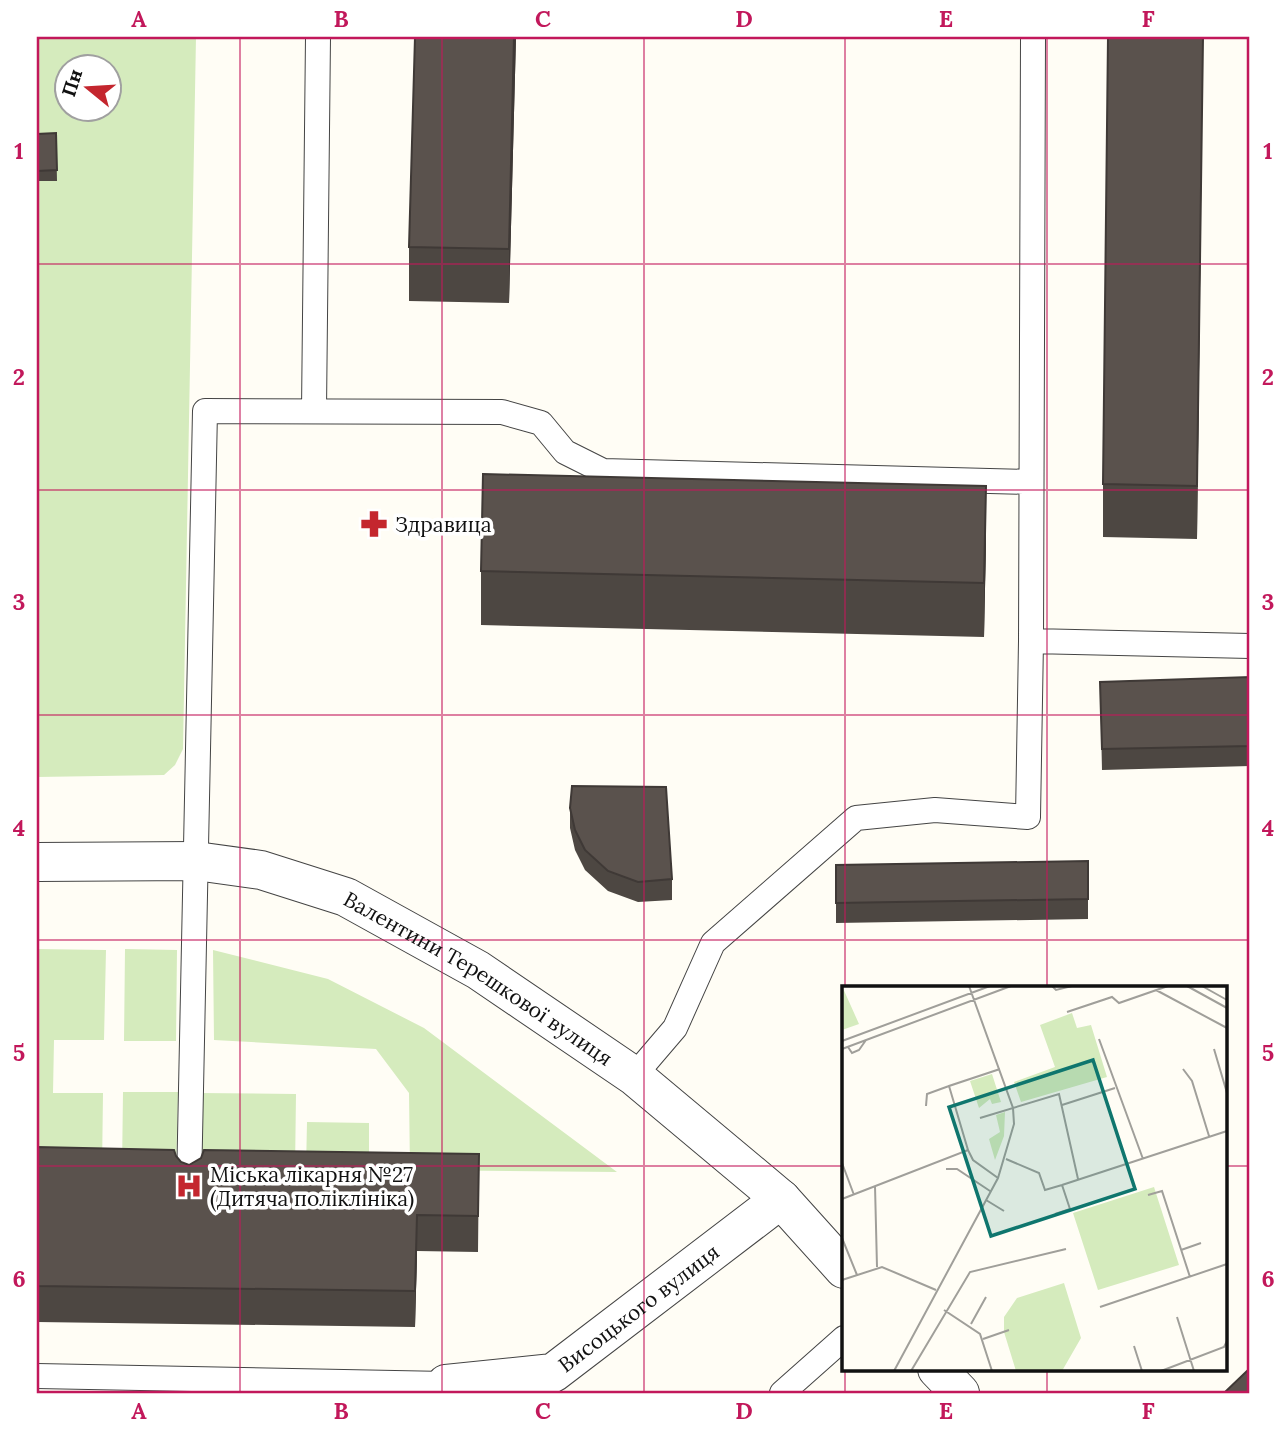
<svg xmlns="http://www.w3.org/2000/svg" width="1287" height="1430" font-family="Lora,serif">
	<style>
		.green { fill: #d5ebbd; fill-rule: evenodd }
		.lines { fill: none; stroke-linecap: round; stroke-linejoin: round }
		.service-casing { stroke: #444; stroke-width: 26 }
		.minor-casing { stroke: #444; stroke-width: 40 }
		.tertiary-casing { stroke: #444; stroke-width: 40 }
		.service { stroke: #fff; stroke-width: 24 }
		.minor { stroke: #fff; stroke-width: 38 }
		.tertiary { stroke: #fff; stroke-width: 38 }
		.wall { fill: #4d4742 }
		.shaded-wall { fill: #3f3936 }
		.building { fill: #5a524d; stroke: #3f3936; stroke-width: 2 }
		.grid { fill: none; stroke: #c2185b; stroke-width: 2; stroke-opacity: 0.55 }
		.labels { text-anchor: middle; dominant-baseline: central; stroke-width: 7; stroke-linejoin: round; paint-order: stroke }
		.poi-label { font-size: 21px; fill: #111; stroke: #fff; text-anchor: start }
		.street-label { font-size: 21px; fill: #111; stroke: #fff }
		.inset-road { fill: none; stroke: #a09f9a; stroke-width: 2 }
		.view { fill: #0f766e; fill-opacity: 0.15; stroke: #0f766e; stroke-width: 3.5 }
		.inset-edge { fill: none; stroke: #111; stroke-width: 3.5 }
		.neatline { fill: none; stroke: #c2185b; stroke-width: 2.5 }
		.grid-label { font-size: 23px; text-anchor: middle; font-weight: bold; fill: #c2185b }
	</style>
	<rect width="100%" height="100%" fill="#fffdf5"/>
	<path class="green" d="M37,37H196L183,749L175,765L164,775L37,777ZM66,66H108V108H66Z
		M37,949L106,950L104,1040H54L53,1093H103L102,1170L37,1169Z
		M125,949L177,950L176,1041H124Z
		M213,950L328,979L424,1028L617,1172L410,1170L409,1093L376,1049L214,1040Z
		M123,1092H178L176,1169H122Z
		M197,1093L296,1094L295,1170L196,1169Z
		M307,1122L369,1123V1171L306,1170Z"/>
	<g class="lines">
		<defs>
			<path id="service" d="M314,410L318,37
				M1031,641L1033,37
				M634,1076L675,1028L713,943L856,818L935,810L1028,817L1031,641L1250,646
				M189,1186L205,411L502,412L541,423L565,452L603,471L1031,482
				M37,1376L446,1384
				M782,1393L844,1338"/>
			<g id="minor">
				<path id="s1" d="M447,1393L446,1384L553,1373L781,1199"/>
			</g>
			<g id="tertiary">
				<path id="s2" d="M37,862L196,861L261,870L346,897L478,970L634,1076L781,1199L844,1269"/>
				<path d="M937,1369L960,1393"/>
			</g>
		</defs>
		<use href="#service" class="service-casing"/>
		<use href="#minor" class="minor-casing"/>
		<use href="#tertiary" class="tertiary-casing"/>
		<use href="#service" class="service"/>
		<use href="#minor" class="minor"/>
		<use href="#tertiary" class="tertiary"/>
	</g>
	<path class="wall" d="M415,37H516L509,303L409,301V247Z
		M1203,37L1197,539L1103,537V484Z
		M56,133L57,181H37V134Z
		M986,540L984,637L481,625V571Z
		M1250,677V766L1102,770L1100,682Z
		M570,808L672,879V900L638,902L608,891L585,870L575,850L570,828Z
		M1088,861V919L836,923V865Z
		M37,1147L176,1156L181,1162L189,1165L479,1154L478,1252L417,1251L415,1327L37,1322Z"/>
	<path class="shaded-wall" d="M514,37H516L509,303V249Z
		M1203,37L1197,539V486Z
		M986,486V540L984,637V583Z
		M417,1215V1251L415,1327V1291Z"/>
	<path class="building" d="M415,37H514L509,249L409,247Z
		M1108,37H1203L1197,486L1103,484Z
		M56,133L57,170L37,171V134Z
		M483,474L986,486L984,583L481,571Z
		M1250,677V746L1102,749L1100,682Z
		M572,786L666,787L672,879L638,882L608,871L585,850L575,830L570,808Z
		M1088,861V899L836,903V865Z
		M37,1147L174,1150L176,1156L181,1162L189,1165L201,1158L204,1150L479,1154L478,1216L417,1215L415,1291L37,1286Z
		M1250,1368V1393H1224Z"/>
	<path class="grid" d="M240,37V1393M442,37V1393M644,37V1393M845,37V987M1047,37V987M37,264H1250M37,490H1250M37,715H1250M37,940H1250M37,1166H844M1226,1166H1250M845,1369V1393M1047,1369V1393"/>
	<defs>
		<symbol id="pharmacy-bare" viewBox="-9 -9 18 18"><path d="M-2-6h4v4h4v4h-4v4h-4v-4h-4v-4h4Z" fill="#c4262e" stroke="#fff" stroke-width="2.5" paint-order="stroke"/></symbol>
		<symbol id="hospital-bare" viewBox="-9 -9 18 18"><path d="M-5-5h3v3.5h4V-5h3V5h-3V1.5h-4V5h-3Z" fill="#c4262e" stroke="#fff" stroke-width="2.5" paint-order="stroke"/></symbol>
	</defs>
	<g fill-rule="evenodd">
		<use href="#pharmacy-bare" x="355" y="505" width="38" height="38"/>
		<use href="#hospital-bare" x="170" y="1167" width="38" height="38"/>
	</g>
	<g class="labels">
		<g class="poi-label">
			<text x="395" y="524">Здравица</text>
			<text x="210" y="1174">Міська лікарня №27<tspan x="210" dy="24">(Дитяча поліклініка)</tspan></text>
		</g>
		<g class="street-label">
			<text stroke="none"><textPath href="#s2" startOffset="469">Валентини Терешкової вулиця</textPath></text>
			<text stroke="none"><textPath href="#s1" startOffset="224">Висоцького вулиця</textPath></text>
		</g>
	</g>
	<g transform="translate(842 986)">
		<rect width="385" height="385" fill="#fffdf5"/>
		<path d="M0,0L17,38L0,44ZM230,27L235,42L249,39L265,91L179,116L172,96L213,81L198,39ZM150,88L159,116L150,118L148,113L137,122L128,95ZM163,126L162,150L153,174L147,153L158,146L154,129ZM312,201L337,279L256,304L231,227ZM222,297L239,352L220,385H174L162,346V331L175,312Z" fill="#d5ebbd"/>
		<path class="inset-road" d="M210,0L214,4L230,0M345,0L385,22M360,0L385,14M314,4L385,42M225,26L270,11L277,17L326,0M257,53L301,173M0,55L148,0M6,61L10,67L17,64L24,54M0,63L169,0M372,63L385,107M341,83L350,95L367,150M220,119L273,102M84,120L85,108L107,100M138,132L217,108L236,193M126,164L107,100L158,83M164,173L197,187L203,204L220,199L228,223L213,228M0,177L12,209M104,183H115L148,205M220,199L385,145M33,200L35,281M306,209L320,205L348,291M0,213L126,164L131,174L156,192M144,214L162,225M0,252L15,289M339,264L359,257M0,294L40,281L94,304M258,321L385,278M102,324L138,348L150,385M335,331L352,385M129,338L144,311M141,353L167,344M292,360L300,385M52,385L156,192L172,138L171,122L127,0M69,385L128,286L224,263M319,385L382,361L385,355"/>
		<path class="view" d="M251,74L293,203L149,250L107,121Z"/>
		<rect width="385" height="385" class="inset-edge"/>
	</g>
	<rect width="1287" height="1430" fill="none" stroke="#ffffff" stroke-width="77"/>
	<g transform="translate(88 88) rotate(288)"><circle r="33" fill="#ffffff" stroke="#a0a0a0" stroke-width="2"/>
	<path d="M0-5L12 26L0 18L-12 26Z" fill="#c4262e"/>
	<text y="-10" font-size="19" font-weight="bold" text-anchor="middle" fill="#111111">Пн</text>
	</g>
	<rect x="38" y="38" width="1210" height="1354" class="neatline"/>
	<g class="grid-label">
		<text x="139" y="27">A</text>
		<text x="341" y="27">B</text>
		<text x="543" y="27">C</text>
		<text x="744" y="27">D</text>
		<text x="946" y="27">E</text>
		<text x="1148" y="27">F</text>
		<text x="19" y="159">1</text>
		<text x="1268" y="159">1</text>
		<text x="19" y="385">2</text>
		<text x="1268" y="385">2</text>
		<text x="19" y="610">3</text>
		<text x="1268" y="610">3</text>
		<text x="19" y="836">4</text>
		<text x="1268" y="836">4</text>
		<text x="19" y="1061">5</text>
		<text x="1268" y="1061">5</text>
		<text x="19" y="1287">6</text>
		<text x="1268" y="1287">6</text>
		<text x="139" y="1419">A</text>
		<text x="341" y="1419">B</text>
		<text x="543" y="1419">C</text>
		<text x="744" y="1419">D</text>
		<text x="946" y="1419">E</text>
		<text x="1148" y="1419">F</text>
	</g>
</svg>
